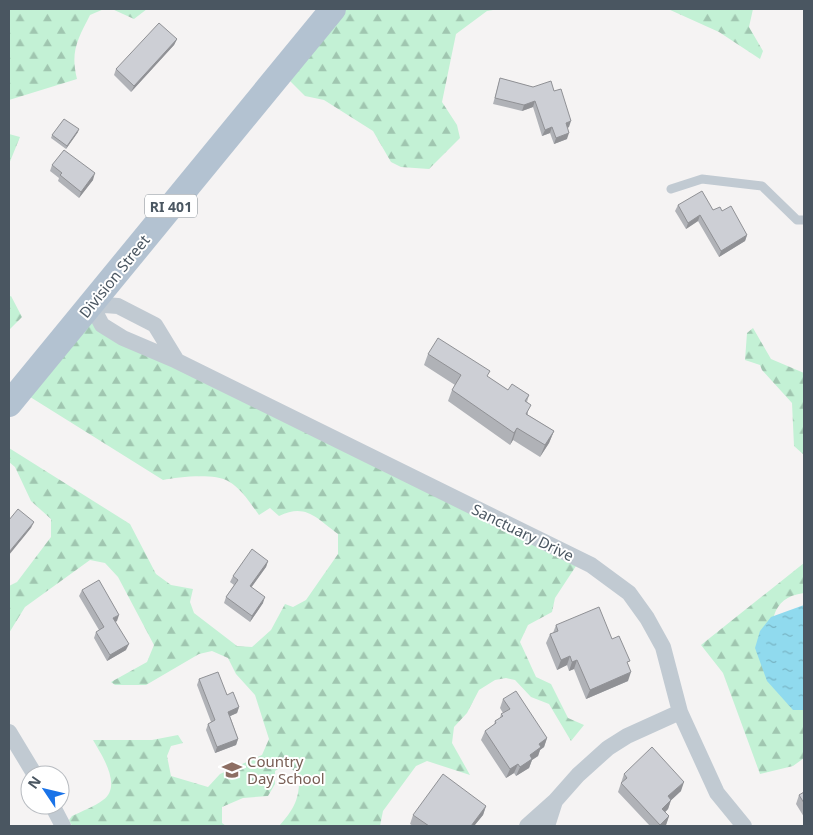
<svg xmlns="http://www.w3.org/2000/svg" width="813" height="835" font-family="'Noto Sans',sans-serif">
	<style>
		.forest { fill: url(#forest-firs) }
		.water { fill: url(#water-ripples) }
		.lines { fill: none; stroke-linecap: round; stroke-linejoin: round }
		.service { stroke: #c1cad2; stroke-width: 9 }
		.minor { stroke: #c1cad2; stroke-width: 16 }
		.primary { stroke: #b3c2d1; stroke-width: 26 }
		.wall { fill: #b0b2b7 }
		.shaded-wall { fill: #909195 }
		.building { fill: #cdcfd5; stroke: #909195 }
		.labels { text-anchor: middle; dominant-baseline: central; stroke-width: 4; stroke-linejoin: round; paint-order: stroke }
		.shield { fill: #fff; stroke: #808990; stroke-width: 1 }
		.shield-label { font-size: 14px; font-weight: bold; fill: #4a5661 }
		.street-label { font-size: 15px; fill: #4a5661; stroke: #fff }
		.education-label { font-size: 15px; fill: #785e54; stroke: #fff; text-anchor: start }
	</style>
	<defs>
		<pattern id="forest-firs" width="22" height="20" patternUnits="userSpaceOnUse" patternTransform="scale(1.25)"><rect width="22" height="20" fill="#c3f1d5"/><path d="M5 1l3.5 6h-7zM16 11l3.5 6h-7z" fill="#a0c6b0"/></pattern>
		<pattern id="water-ripples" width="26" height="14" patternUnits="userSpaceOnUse" patternTransform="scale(1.25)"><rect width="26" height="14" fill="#90daee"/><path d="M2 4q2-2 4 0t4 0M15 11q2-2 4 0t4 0" fill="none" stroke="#78b4c4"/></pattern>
	</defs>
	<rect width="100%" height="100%" fill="#f5f3f3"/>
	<path class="forest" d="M9,9H104L90,15C78,39 70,51 77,79L9,100Z
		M112,9H147L134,19Z
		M346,9H499L487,11L456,34L442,102L457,125L460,138L429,169L401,167L391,162L373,131L324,100L305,96L287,78Z
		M668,9H753L749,27L763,51L760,59L719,32Z
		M9,134L20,137L9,164Z
		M11,296L22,317L9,330V297Z
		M83,312L576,566L555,598L552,612L528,625L520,642L536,677L551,684L568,718L584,725L571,741L549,704L531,697L515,680L506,678L495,680L479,690L467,713L454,727L452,743L470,775L427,761L416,766L383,811L380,826H279C294,809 300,799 299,775L286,764L275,771V784L268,796L243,798L222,807V823L226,826H72L69,820L72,816C82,811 94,807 103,800C123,786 101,754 93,740H152L178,735L183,743L171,746L167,756L171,776L208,787L220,774L262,755L269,739L255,695L236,674L228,658L212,651L199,654L146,685H115L111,682L147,662L154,645L118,577L105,563L90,560L25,607L9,633V586L17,582L51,537V519L31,501L15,467L9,462V448L130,524L156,574L171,585L193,589L190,602L194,613L237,646L252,647L271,630L285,604L293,607L306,600L338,554V534C316,518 306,503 279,516L270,508L259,515C250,503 242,489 228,481C214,473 178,477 163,480L19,390Z
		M753,328L771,359L804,373V455L794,446L792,403L762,370L760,365L745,360L747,333Z
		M804,563V593C768,598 773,625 768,655L804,700V758L793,766L760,774L723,673L701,645Z"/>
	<path class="water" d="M804,605V710H793L767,681L755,648L760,631L771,617Z"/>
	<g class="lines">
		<path class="service" d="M671,189L702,179L762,186L797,220H804"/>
		<path class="minor" d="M91,304L102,325L123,338L177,361L591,565L629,593L647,618L663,647L680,712L717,793L744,826
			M91,304L118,306L155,325L177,361
			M9,732L35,775
			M52,805L63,826
			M527,826L555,801L578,775L608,748L627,736L680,712
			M547,826L555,801"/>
		<path class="primary" d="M9,404L333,9"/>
	</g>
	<path class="wall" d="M177,39L174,45L131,92L114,75L116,69Z
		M500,78L533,87L554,91L569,127L567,128V139L554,144L550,133L542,136L533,107L522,111L493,104Z
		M78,132L66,149L51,138L52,135Z
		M52,165L93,180L79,198L58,181L59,178L50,171Z
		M678,205L722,211L747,235L745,241L719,257L698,221L686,229L675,211Z
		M428,354L488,377L508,390L529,395L527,402L528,415L554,431L549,443L540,457L513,440L510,445L448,401L452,390L455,385L424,365Z
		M268,561L266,567L251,588L263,603L250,622L224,603L226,597L234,585L230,582L233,576Z
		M82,590L117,621L115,622L126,650L107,661L94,638L96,632L99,630L79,596Z
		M556,625L612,639L628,665V681L586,699L574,669L569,671L567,665L557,670L546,643L550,634L553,633Z
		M199,679L227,695L239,707L237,713L230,716L238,739L236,745L215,753L206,730L208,724L211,722L197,685Z
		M503,699L547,738L544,747L540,750L538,756L532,760L529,768L516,776L514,773L506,778L481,740L485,731L494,725L495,721L500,718L501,714L503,713L500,708Z
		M624,774L681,791L671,800L668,809L665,812L669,816L666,825L665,826H650L618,792Z
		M804,792V817L796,804L799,795Z
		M486,806L483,815L474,826H413L410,824L413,815Z"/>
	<path class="shaded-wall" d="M177,39L174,45L131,92L134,86Z
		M535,101L533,107L522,111L524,105Z
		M571,121L569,127L564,129L566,123Z
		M552,127L550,133L542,136L545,130Z
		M79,129L78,132L66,149L67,146Z
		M569,133L567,139L554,144L556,138Z
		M95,173L93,180L79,198L81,192Z
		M700,215L698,221L686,229L688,223Z
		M747,235L745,241L719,257L721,251Z
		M517,428L513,440L510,445L514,433Z
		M554,431L549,443L540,457L545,445Z
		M34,522L31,528L9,555V552Z
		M268,561L266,567L247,593L250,586Z
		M265,597L263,603L250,622L252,616Z
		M119,615L117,621L111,624L113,618Z
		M129,644L126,650L107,661L110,655Z
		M570,656L567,665L557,670L561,660Z
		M577,660L574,669L569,671L572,662Z
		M631,672L628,681L586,699L590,690Z
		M239,707L237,713L226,718L228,712Z
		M547,738L544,747L540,750L538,756L532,760L529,768L516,776L520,767L539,744Z
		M238,739L236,745L215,753L217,747Z
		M518,764L514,773L506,778L510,769Z
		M684,782L681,791L665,806L668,796Z
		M671,800L668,809L659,818L662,809Z
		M486,806L483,815L474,826H471Z
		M669,816L666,825L665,826H659Z"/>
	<path class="building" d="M159,23L177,39L134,86L116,69Z
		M500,78L533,87L551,81L554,91L561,89L571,121L566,123L569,133L556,138L552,127L545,130L535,101L524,105L495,98Z
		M64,119L79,129L67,146L52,135Z
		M64,150L95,173L81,192L60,175L62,173L52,165Z
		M702,191L713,210L720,207L722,211L731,206L747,235L721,251L700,215L688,223L678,205Z
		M438,338L490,371L487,376L508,390L512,384L529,395L525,401L531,405L526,414L554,431L545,445L517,428L514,433L452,390L461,375L428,354Z
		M18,509L34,522L9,552V520Z
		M252,549L268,561L250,586L265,597L252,616L226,597L238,580L233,576Z
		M99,580L119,615L113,618L129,644L110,655L96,632L104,627L82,590Z
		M599,607L612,639L619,636L630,661L627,662L631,672L590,690L577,660L572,662L570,656L561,660L550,634L558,631L556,625Z
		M218,672L227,695L233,692L239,707L228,712L238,739L217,747L208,724L215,720L199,679Z
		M516,691L547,738L539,744L541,747L530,755L532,759L520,767L518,764L510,769L485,731L496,723L495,721L503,716L501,714L510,709L503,699Z
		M652,747L684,782L668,796L671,800L662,809L669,816L660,825L621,783L627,778L624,774Z
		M443,774L486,806L471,826H429L413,815Z
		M804,792V803L799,795Z"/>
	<defs>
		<symbol id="school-bare" viewBox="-9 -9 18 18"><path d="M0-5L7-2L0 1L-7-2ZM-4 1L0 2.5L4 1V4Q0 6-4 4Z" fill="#8d6e63" stroke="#fff" stroke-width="2.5" paint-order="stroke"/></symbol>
	</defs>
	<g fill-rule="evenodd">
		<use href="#school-bare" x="218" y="756" width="28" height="28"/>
	</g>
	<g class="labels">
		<rect class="shield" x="145" y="194.5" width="52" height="23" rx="4"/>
		<g class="shield-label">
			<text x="171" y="206">RI 401</text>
		</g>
		<g class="street-label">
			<text transform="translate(114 276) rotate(-51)">Division Street</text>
			<text transform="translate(523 532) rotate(26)">Sanctuary Drive</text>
		</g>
		<g class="education-label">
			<text x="247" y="761">Country<tspan x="247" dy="17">Day School</tspan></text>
		</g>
	</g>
	<rect width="813" height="835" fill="none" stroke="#4a5661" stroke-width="20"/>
	<g transform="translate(45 790) rotate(305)"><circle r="24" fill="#ffffff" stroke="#b7bbc0"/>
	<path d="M0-4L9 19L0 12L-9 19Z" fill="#1a73e8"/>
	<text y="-8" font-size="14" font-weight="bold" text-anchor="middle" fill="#4a5661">N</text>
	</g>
</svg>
